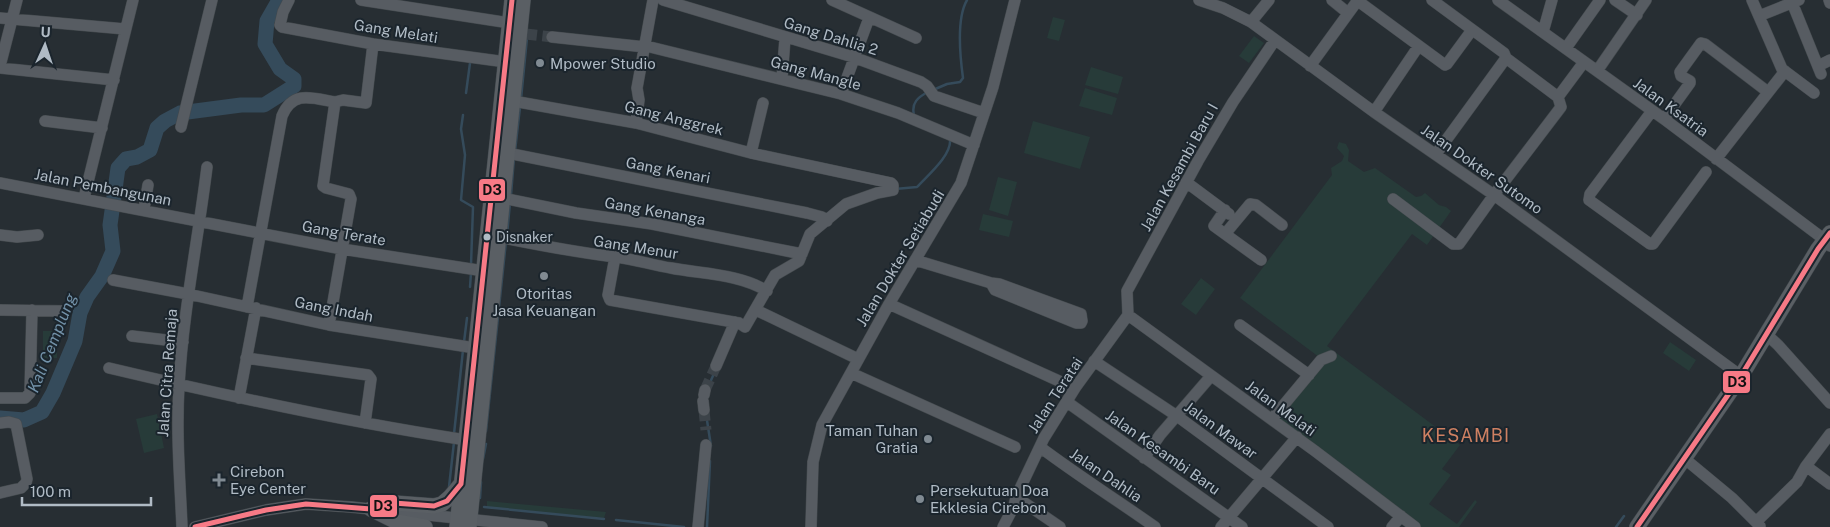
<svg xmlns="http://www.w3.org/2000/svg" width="1830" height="527" font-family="'Public Sans',sans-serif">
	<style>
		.green { fill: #273b39 }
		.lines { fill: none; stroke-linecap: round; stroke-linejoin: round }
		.stream { stroke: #354b5b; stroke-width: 2.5 }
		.river { stroke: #354b5b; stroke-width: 15 }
		.minor-tunnel { stroke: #3c4349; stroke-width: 11; stroke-dasharray: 11 5.5; stroke-linecap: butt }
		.minor-casing { stroke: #444a4e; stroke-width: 12 }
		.major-casing { stroke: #444b50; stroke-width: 16 }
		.minor { stroke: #575c62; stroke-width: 11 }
		.major { stroke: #5a5f64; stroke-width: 15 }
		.bus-1-casing { stroke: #1b252d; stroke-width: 9 }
		.bus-1 { stroke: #f77a86; stroke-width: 5 }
		.poi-dot { fill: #808a92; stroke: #1b252d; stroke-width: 2 }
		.bus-dot { fill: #b0bbc5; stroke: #1b252d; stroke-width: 2 }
		.labels { text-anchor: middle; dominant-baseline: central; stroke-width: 4; stroke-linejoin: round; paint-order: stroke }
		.bus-label { font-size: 14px; fill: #b0bbc5; stroke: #1b252d; text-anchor: start }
		.street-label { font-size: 15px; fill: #b0bbc5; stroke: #1b252d }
		.poi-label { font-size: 15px; fill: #b0bbc5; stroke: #1b252d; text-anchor: start }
		.water-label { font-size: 16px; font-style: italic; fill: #7291a8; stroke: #1b252d }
		.quarter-label { font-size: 18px; letter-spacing: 1px; fill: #ce8062; stroke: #1b252d }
		.line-badge { stroke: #1b252d; stroke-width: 2 }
		.pale-badge-label { font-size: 14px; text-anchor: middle; font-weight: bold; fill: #111 }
	</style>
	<rect width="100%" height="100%" fill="#272e33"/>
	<path class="green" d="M1053,17L1065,20L1059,41L1047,38Z
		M1254,36L1264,43L1249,63L1239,56Z
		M1091,67L1123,77L1118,94L1085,85Z
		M1085,88L1117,98L1112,115L1079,106Z
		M1033,121L1090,137L1080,169L1024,153Z
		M1339,142L1346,144L1349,150L1348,161L1364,172L1375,168L1416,197L1421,196L1425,193L1439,205L1446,207L1451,211L1427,245L1412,234L1327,346L1460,445L1442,469L1451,475L1429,504L1457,524L1475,500L1477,502L1459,527H1420L1278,421L1323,360L1240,298L1332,175L1331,168L1342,161L1344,156L1337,148Z
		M998,177L1017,182L1008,216L989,210Z
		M983,214L1013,221L1009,237L979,230Z
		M1201,278L1215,289L1196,315L1181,304Z
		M43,331H57V358H43Z
		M1670,342L1696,360L1689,371L1663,353Z
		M157,414L164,448L144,453L136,419Z
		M487,501L606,512L604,518L487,507Z"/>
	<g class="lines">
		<path class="stream" d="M933,90L947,84L960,82L963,78C960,56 956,19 967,0
			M466,93L470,63
			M521,99L527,38
			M463,115L461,129L465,155L461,200L473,207L471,265
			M914,115C911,103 918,97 928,92
			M515,151L520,107
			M895,189L917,187C928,175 952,155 950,139
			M511,195L514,158
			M507,235L510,203
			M470,287L471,273
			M464,342L467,318
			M708,387L716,369
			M706,414L711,446
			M486,431L506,241
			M454,434L463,350
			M483,459L486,444
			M449,487L454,442
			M480,498L481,482
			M484,507L604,519
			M616,520L684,527
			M707,527L710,461
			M1616,527L1624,516"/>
		<path class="river" d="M0,418L24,420L42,412L53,393L75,341L80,313L87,297L102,276L113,251L110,225L118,168L126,159L137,157L150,150L157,128L165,121L180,113L241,105H264L294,86V79L280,69L265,44L267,21L279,0"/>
		<path class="minor-tunnel" d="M526,34L552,37
			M705,390L716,366
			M704,410L706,430"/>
		<defs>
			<path id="minor" d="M289,0L283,12L280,25L282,27L373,44L506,62
				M361,0L510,23
				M663,0L853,57L921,82L927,86L934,96L984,113
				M832,0L916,38
				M1199,0L1223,8L1251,22L1374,112L1494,195L1741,376
				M1332,0L1348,13
				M1498,0L1664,119L1825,240L1830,246
				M1615,0L1637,15
				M1752,0L1782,69L1814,93
				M1791,0L1821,74
				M1829,0L1830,3
				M1358,1L1445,65L1447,64L1472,30
				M1759,16L1799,0
				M0,18L125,29
				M1251,22L1269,0
				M1543,32L1552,0
				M552,37L645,47
				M646,46L841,94L898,113L974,145
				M1566,48L1600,0
				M0,66L17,0
				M1310,66L1358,0
				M1818,66L1830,60
				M0,68L114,80
				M1597,71L1646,0
				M782,79L785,38
				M841,94L869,18
				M1558,97L1584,62
				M513,101L636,123L751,153L891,183L893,185V190L877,193L846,204L810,234L799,261L775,275L745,327L739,323L610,300L608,295L615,257
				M1652,111L1590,194L1589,200L1650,244H1653L1706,172
				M1374,112L1418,47
				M1664,119L1690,83V81L1681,76L1680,72L1701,43L1705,44L1768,92
				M45,121L102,128
				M636,123L639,100L637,88L653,0
				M181,127L212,0
				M507,153L807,213L822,217L827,221
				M751,153L763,103
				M1436,154L1506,58
				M1716,159L1785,71
				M1186,182L1229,214
				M0,183L342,249L484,271
				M84,198L133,0
				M503,198L576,213L652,224L802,254
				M1393,199L1453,244H1459L1494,195L1561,107L1558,97L1506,58L1504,53L1432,0
				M144,209L148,185
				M1225,210L1214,226L1261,260
				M1225,234L1250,204L1256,205L1282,225
				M0,235L17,237L38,235
				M499,237C538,245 576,252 615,257C634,259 652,265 671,268C702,274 740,274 767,291
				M915,260L991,283L999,284L1081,314L1082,321L1081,323H1076L995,290L991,283
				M113,280L188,294L329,325L475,348
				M889,304L1059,381
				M247,307L282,116C293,90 312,98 335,102
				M0,310L66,311
				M756,310L858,359
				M1128,315L1315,451L1415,527
				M1128,315L1127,291L1198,161L1233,102L1275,40
				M329,325L351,199L349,194L326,188L323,186L335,102L343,100L366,103L373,44
				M1240,325L1309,375
				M1766,334L1778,345L1830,403
				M132,336L183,342
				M246,358L368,375L371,379L365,423
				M1094,361L1177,416L1328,527
				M716,366L735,322
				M109,368C227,396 346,422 466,440
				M851,373L1015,447
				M704,395L705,390
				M0,398H25L30,393L32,310
				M239,398L256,308
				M703,401L704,410
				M1067,402L1242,527
				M1272,419L1321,360L1331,356
				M0,423L9,422L16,424L27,479L26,483L21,488L0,493
				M1040,447C1077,475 1117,500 1155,527
				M1144,458L1160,435L1211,376
				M1685,459L1732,498L1760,526
				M1806,466L1830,484
				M1016,497L1060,527
				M1756,522L1797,482L1806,466L1830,434
				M182,527C180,480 176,434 179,386C183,312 198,240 207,167
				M195,527L266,510L306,504L351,507L542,527
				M698,527L706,445
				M811,527L813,462L822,425L889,304L961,183L993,87L1015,0
				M1003,527L1014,506L1016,497L1044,438L1075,388L1128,315
				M1221,527L1297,437
				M1392,527L1401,516"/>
			<path id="major" d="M371,509L394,503L434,506L442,504L450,497L461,484
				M371,509L397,522L425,527
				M457,527L512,0
				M469,527L523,0
				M1637,527L1741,376L1818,249L1830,233"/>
		</defs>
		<use href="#minor" class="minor-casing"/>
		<use href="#major" class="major-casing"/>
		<use href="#minor" class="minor"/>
		<use href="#major" class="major"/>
		<defs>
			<path id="bus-1" d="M195,527L266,510L306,504L371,509L394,503L434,506L447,501L461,484L512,0
				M1637,527L1741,376L1818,249L1830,233"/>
		</defs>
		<use href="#bus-1" class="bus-1-casing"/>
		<use href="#bus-1" class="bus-1"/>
	</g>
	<g class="poi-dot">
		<circle cx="540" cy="63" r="5"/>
		<circle cx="544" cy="276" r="5"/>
		<circle cx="928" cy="439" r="5"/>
		<path d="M216.5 472.5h5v5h5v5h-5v5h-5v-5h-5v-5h5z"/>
		<circle cx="920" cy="499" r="5"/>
	</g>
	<circle class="bus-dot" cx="487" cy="237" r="4.5"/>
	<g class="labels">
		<g class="bus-label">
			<text x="496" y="237">Disnaker</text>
		</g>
		<g class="street-label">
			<text transform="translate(396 31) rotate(9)">Gang Melati</text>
			<text transform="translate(831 36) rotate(17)">Gang Dahlia 2</text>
			<text transform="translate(816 73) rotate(15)">Gang Mangle</text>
			<text transform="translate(1671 107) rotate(36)">Jalan Ksatria</text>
			<text transform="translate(674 118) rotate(14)">Gang Anggrek</text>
			<text transform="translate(1179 167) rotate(-61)">Jalan Kesambi Baru I</text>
			<text transform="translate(1482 169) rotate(35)">Jalan Dokter Sutomo</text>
			<text transform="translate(668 170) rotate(11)">Gang Kenari</text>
			<text transform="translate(103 187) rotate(11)">Jalan Pembangunan</text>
			<text transform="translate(655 211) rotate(10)">Gang Kenanga</text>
			<text transform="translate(344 233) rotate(10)">Gang Terate</text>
			<text transform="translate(636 247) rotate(9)">Gang Menur</text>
			<text transform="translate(900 258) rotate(-59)">Jalan Dokter Setiabudi</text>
			<text transform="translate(334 309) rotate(11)">Gang Indah</text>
			<text transform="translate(167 373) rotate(-86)">Jalan Citra Remaja</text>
			<text transform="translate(1055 395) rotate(-57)">Jalan Teratai</text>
			<text transform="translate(1281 408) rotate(36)">Jalan Melati</text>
			<text transform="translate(1221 430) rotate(36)">Jalan Mawar</text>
			<text transform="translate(1163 452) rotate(35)">Jalan Kesambi Baru</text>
			<text transform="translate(1106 475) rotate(34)">Jalan Dahlia</text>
		</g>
		<g class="poi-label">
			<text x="550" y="63">Mpower Studio</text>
			<text x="544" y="293" text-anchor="middle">Otoritas<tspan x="544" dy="17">Jasa Keuangan</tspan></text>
			<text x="918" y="430" text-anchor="end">Taman Tuhan<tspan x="918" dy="17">Gratia</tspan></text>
			<text x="230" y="471">Cirebon<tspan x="230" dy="17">Eye Center</tspan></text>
			<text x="930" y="490">Persekutuan Doa<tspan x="930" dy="17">Ekklesia Cirebon</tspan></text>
		</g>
		<g class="water-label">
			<text transform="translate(52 343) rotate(-68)">Kali Cemplung</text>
		</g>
		<g class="quarter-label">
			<text x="1466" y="435">KESAMBI</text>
		</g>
	</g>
	<g class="line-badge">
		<rect x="478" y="178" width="28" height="24" rx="5" fill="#f77a86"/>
		<rect x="1722" y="370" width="29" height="24" rx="5" fill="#f77a86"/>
		<rect x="369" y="494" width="29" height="24" rx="5" fill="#f77a86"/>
	</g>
	<g class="pale-badge-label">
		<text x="492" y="195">D3</text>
		<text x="1737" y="387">D3</text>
		<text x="383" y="511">D3</text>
	</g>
	<g transform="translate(45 45) rotate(3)" stroke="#1b252d" stroke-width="4" paint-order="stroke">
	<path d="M0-4L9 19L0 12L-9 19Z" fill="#b0bbc5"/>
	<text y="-8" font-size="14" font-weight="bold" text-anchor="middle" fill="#b0bbc5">U</text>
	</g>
	<path d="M22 497v8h129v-8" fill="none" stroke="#b0bbc5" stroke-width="2.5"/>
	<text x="30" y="497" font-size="15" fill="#b0bbc5" stroke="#1b252d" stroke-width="4" paint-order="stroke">100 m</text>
</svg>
